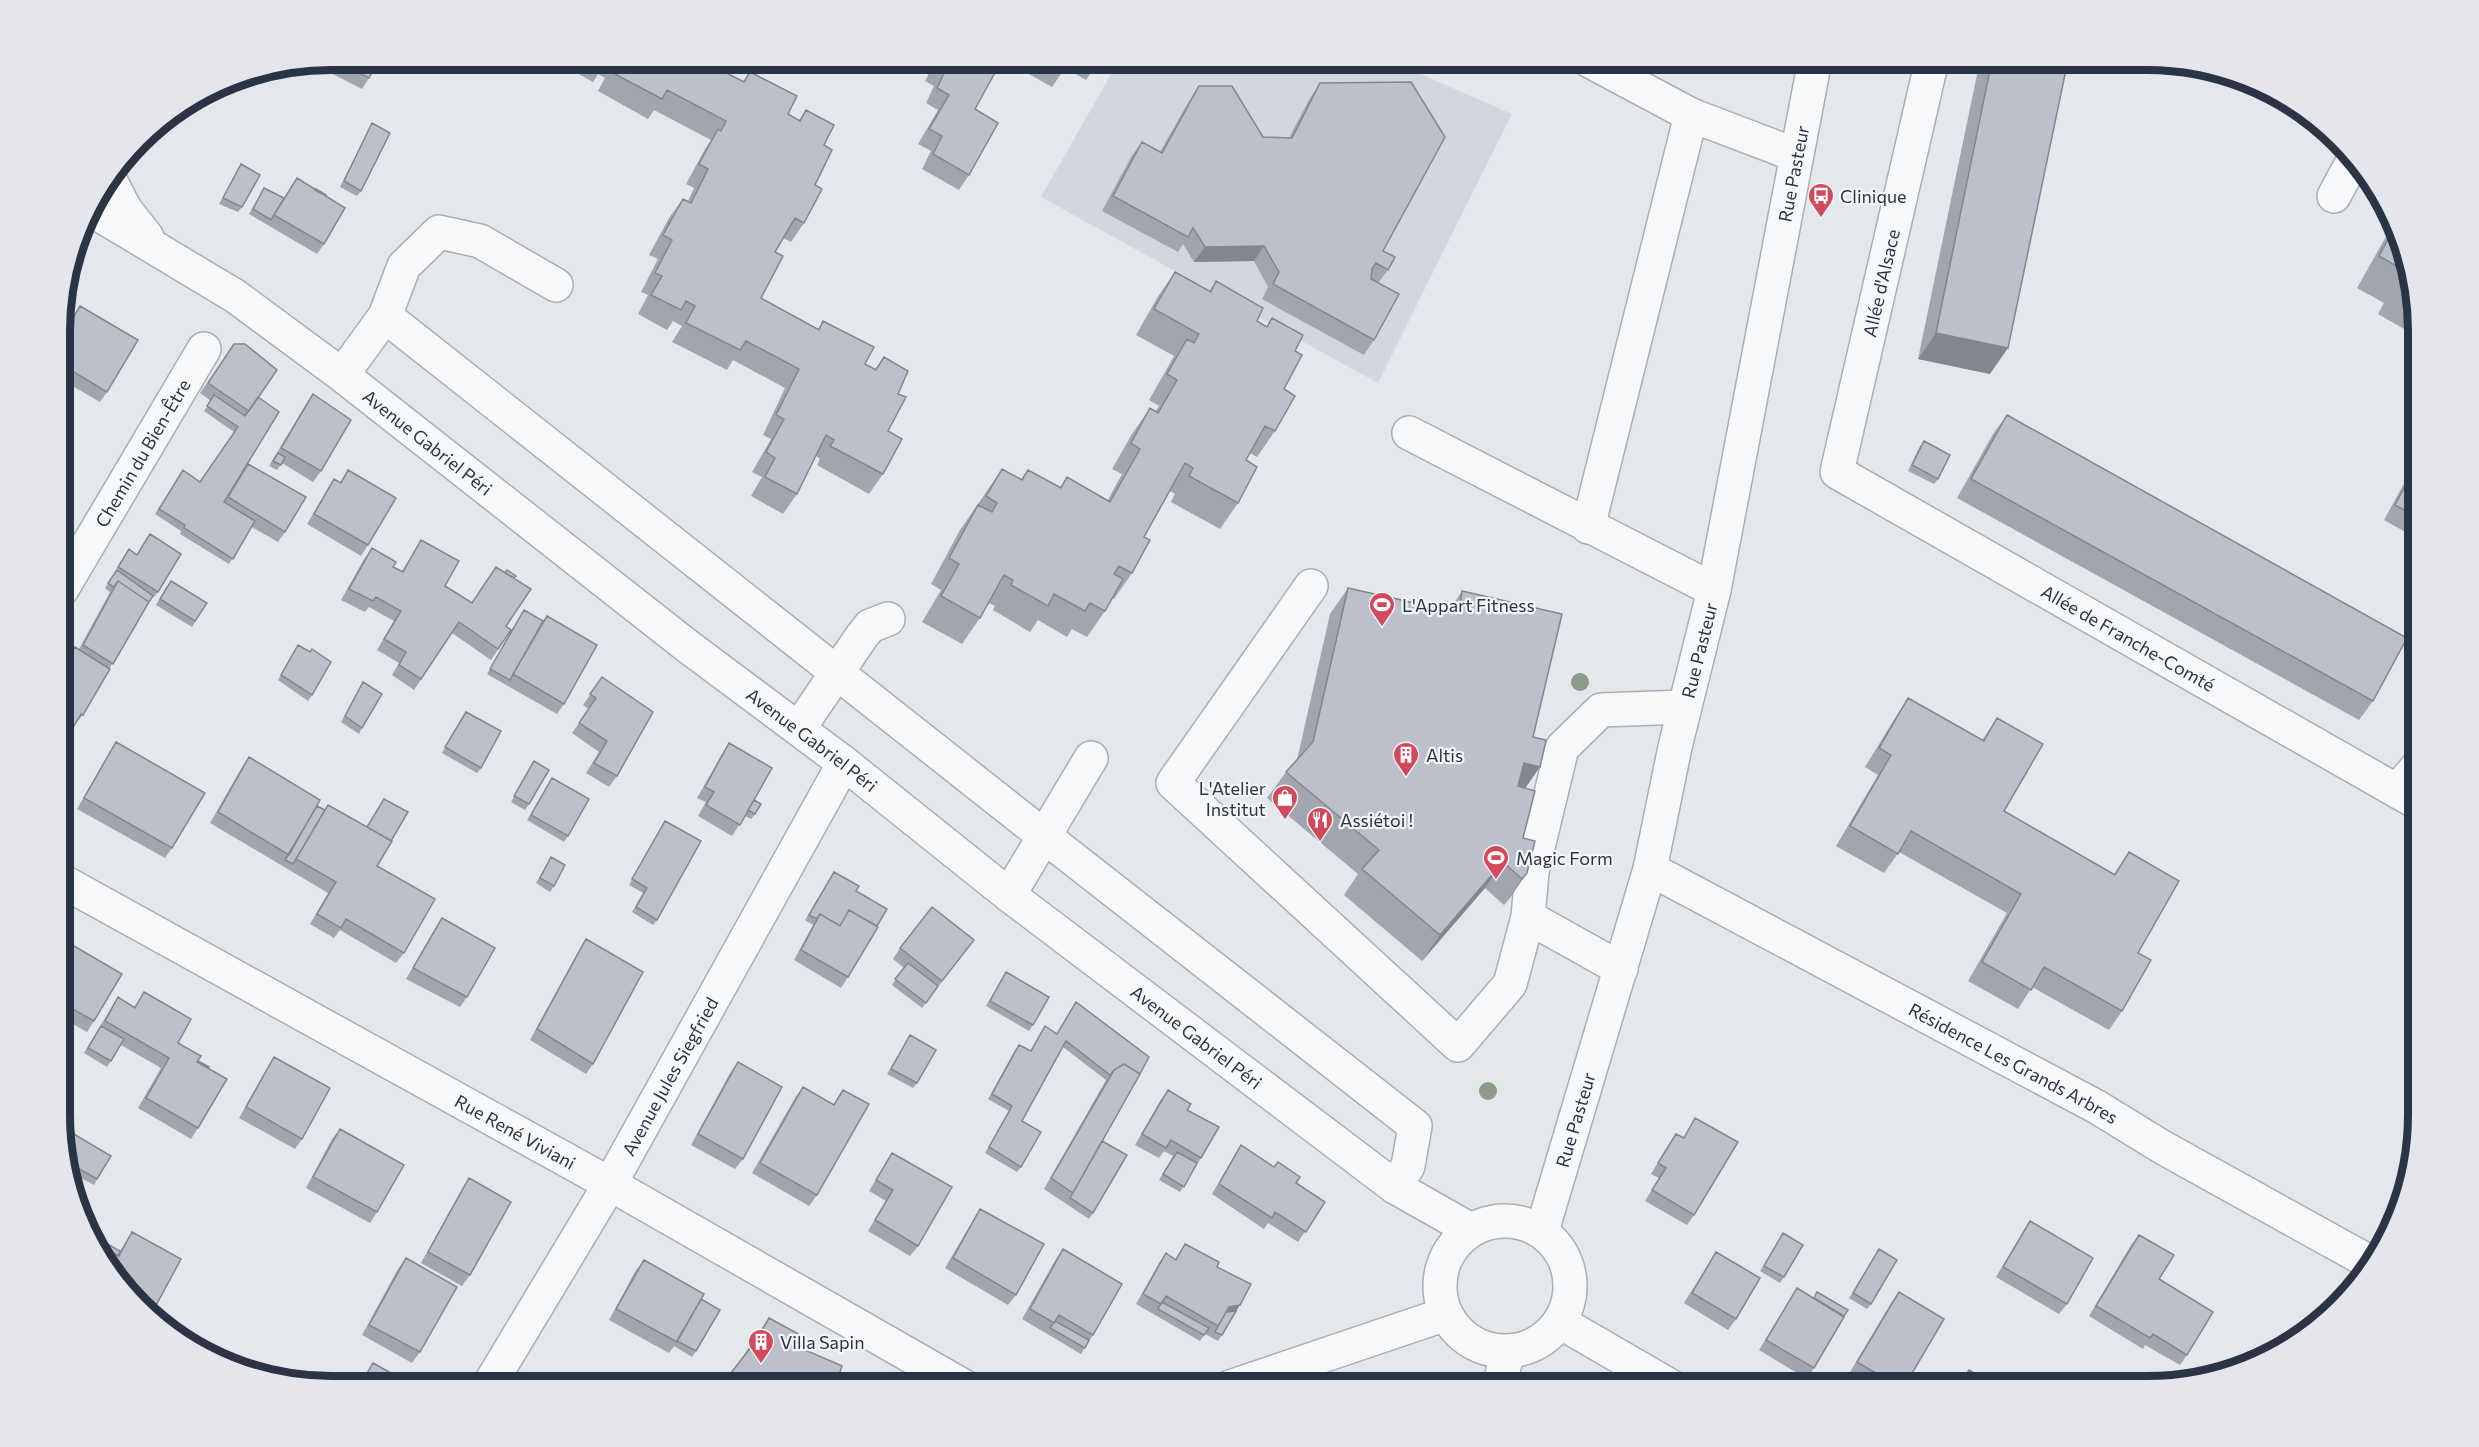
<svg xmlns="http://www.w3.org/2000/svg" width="2479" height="1447" font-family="Commissioner,sans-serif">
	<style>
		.built { fill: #d2d6de }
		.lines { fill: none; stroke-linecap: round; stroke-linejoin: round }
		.minor-casing { stroke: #a9aeb7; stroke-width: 36 }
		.minor { stroke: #f7f8fa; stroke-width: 33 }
		.tree { fill: #899d89 }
		.wall { fill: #a1a5ae }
		.shaded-wall { fill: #83868d }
		.building { fill: #bbc0ca; stroke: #83868d; stroke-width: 1.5 }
		.labels { text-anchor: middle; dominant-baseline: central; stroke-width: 4.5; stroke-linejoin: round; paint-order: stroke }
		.street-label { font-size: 18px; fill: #2b3445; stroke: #f4f6f9 }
		.poi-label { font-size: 18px; fill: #2b3445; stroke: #f4f6f9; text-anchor: start }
		.rim { fill: none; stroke: #2b3445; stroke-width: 8 }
	</style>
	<rect width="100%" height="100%" fill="#e4e7ec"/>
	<path class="built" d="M1119,60H1388L1512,114L1378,383L1041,197Z"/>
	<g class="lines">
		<defs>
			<g id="minor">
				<path d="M1588,60L1691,115"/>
				<path id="s1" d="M1932,60L1837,472L2418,803"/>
				<path d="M111,182L125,209L147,237"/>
				<path d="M2334,196L2354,159"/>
				<path id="s2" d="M90,209L235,296L342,375L686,645L844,763L1009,895L1395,1187L1471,1230"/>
				<path d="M385,316L1044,836L1415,1126L1408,1166L1395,1187"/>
				<path d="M342,375L385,316L404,266L439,232L480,241L556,285"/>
				<path d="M1409,433L1714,590"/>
				<path d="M1588,527L1691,115L1796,155"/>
				<path d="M1311,586L1173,783L1458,1045L1510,984L1528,917"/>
				<path id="s3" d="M62,589L204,349"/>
				<path d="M799,728L862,636L870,626L888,619"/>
				<path d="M2397,791L2418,766"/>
				<path id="s4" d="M1650,869L2097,1107L2162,1147L2373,1264"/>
				<path id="s5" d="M62,881L610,1184L965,1387"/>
				<path d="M1009,895L1091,758"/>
				<path d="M1621,969L1528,917L1532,872L1562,748L1601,710L1684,707"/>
				<circle cx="1505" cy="1286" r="65"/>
				<path id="s6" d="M1542,1231L1650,869L1675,747L1714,590L1815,60"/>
				<path d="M1560,1322L1672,1387"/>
				<path id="s7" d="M488,1387L610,1184L844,763"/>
				<path d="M1230,1387L1446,1314"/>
				<path d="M1499,1387L1508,1351"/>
			</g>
		</defs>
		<use href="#minor" class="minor-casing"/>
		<use href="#minor" class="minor"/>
	</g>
	<g class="tree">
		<circle cx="1580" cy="682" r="9"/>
		<circle cx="1488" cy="1091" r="9"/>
	</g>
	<path class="wall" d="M332,60H379L369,78L362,89L313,64Z
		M565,60H701L743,81L750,72L788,114L799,120L806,110L824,145L815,185L804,223L791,242L783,238L775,252L761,298L818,329L823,321L865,364L875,369L884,357L898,394L888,431L883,474L869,494L817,465L820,459L816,456L797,494L783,514L751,496L762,477L752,472L771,439L763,435L785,388L733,360L727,370L672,342L682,326L673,321L667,330L638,314L648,295L641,292L658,259L649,255L669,218L683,199L688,201L694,188L686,184L705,149L711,140L654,110L648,119L598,91L605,78L598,74L593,82L562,65Z
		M936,60H1002L975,109L969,175L959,190L922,169L931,151L918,144L938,110L926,103L934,86L925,81Z
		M1004,60H1099L1086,80L1065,68L1052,87Z
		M1980,60H2068L1990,374L1918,359Z
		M1320,83L1383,251L1388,270L1378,283L1374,340L1364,355L1262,299L1268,287L1254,261L1194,262L1183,244L1178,252L1102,211L1131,157L1142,142L1160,152L1189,101L1199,86L1263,137L1289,138L1310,98Z
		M372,123L361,191L357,196L340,187Z
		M241,164L242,207L238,212L219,204Z
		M297,178L326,196L324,244L317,254L249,214L264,188L284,198Z
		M2392,226L2418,314V337L2378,314L2384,303L2357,288Z
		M1175,272L1209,291L1216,281L1257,321L1266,327L1272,318L1295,351L1284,389L1275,431L1257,457L1250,453L1246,460L1238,503L1220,529L1171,502L1175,494L1170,491L1144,537L1132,573L1114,599L1112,598L1105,611L1087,637L1072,629L1067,637L1038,620L1030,632L993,610L995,606L989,603L980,618L962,644L922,622L941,590L931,584L960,530L1002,469L1021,479L1028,470L1060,487L1067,477L1108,500L1122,474L1112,469L1132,434L1150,408L1155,412L1159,406L1149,400L1169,365L1174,356L1136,335L1157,298Z
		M80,306L107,392L100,402L62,380V335Z
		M234,344L258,397L242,474L285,532L278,542L252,527L229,564L180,534L181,531L155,514L183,470L200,482L234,432L204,411L211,401L200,393Z
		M313,394L321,471L313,482L282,463L277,470L269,466L306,404Z
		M2007,415L2373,701L2359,720L1957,498L1993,434Z
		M1924,441L1938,479L1934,484L1908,471L1920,446Z
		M2418,458V539L2384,520Z
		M348,470L368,545L361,556L307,524L327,490L334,479L340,482Z
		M421,540L445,586L472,603L514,578L506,626L511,630L491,660L452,633L414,690L392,675L399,663L377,650L394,621L369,607L365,612L341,600L364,559L372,548L393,567L402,571L414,551Z
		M125,555L158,592L154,597L152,596L79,720H78L79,649L110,592L105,588Z
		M167,586L207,603L192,627L156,605Z
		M1348,588L1449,611L1462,591L1533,737L1526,787L1523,838L1527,873L1504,905L1485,888L1422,961L1344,895L1358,874L1267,798L1286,772L1297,760L1330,614Z
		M524,610L543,622L547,616L564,704L557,714L487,674Z
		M298,645L310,652L312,695L308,701L278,680Z
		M602,677L617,776L609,787L586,773L599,752L572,733L589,709L583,705Z
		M363,682L362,728L359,734L341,722Z
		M1908,698L1982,740L1997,718L2004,811L2114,874L2129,852L2138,953L2122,1011L2109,1030L2032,987L2018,1009L1968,981L2007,913L1899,852L1884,873L1836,846L1878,775L1865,767L1895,718Z
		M466,712L481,768L477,773L442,753Z
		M116,742L172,848L165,858L77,809L109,753Z
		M729,743L754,800L755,814L751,819L745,816L732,836L698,816L706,802L697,798L722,754Z
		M249,757L317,806L325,810L328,805L367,827L384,799L377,866L404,953L396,963L340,930L334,938L310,924L328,893L210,823L242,767Z
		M534,761L529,804L525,810L511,802Z
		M552,778L568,836L564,842L527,820Z
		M665,821L657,920L653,925L632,912L643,893L629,885Z
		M551,857L554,886L550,892L536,883Z
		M834,872L856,891L877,926L848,977L841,988L794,960L813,925L805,920Z
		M442,918L467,997L460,1007L406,979L435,929Z
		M62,939L94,1021L87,1032L62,1018Z
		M586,939L593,1064L586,1074L530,1040L579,950Z
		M900,948L966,950L922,1008L892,985L904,968L893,959Z
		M1006,972L1033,1025L1029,1031L986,1006Z
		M144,992L178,1043L198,1061V1128L191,1139L138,1108L161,1068L121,1045L107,1067L84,1053L111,1008L118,997L134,1007Z
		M1076,1002L1149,1057L1102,1141L1093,1213L1089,1219L1044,1189L1106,1080L1063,1047L1022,1121L1021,1167L1017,1172L985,1153L1009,1111L988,1099L1015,1050L1019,1045L1030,1051L1045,1026L1057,1034Z
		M910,1035L917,1083L913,1088L887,1074Z
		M274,1057L302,1139L295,1149L239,1118L267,1068Z
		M738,1062L743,1159L735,1169L691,1145L730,1073Z
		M803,1087L833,1105L843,1090L817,1195L809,1206L752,1173L795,1098Z
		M1168,1090L1187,1110L1201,1158L1180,1192L1159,1180L1173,1156L1164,1151L1159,1158L1135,1145L1160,1101Z
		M1695,1118L1694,1215L1687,1225L1645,1201L1659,1178L1651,1174L1669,1144L1676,1134L1683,1138Z
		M340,1129L377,1212L370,1223L306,1188L332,1139Z
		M1241,1145L1325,1202L1298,1242L1268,1223L1264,1229L1212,1194L1234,1156Z
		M62,1150L97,1179L94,1185L70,1172Z
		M892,1153L918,1246L910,1256L868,1231L886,1201L869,1191Z
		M469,1178L470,1275L462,1286L421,1263L462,1189Z
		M980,1209L1016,1295L1008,1305L945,1268L973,1220Z
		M2030,1221L2067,1304L2059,1314L1996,1277L2023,1232Z
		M132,1232L153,1311L120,1251Z
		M1783,1233L1784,1277L1780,1283L1760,1271Z
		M2139,1235L2159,1279L2187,1355L2180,1365L2145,1345L2143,1349L2089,1316L2131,1245Z
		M1185,1244L1217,1267L1240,1305L1218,1341L1205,1334L1200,1341L1136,1304L1159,1263L1166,1253L1175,1259Z
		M1063,1249L1093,1335L1081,1354L1022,1319L1056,1259Z
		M1879,1249L1871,1304L1867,1309L1849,1298Z
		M1716,1252L1736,1319L1728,1330L1684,1303Z
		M406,1258L420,1352L412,1363L362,1335L398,1269Z
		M644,1260L696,1351L692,1357L674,1346L669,1353L609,1320L636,1270Z
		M1797,1288L1814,1368L1807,1379L1759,1350Z
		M1899,1292L1904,1387H1874L1850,1372L1891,1303Z
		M769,1318L798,1347L743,1357L751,1344Z"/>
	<path class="shaded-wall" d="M1264,246L1254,261L1194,262L1205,247Z
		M1936,333L2008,348L1990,374L1918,359Z
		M1524,763L1540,767L1522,793L1506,789Z
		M1503,862L1485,888L1422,961L1440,935Z
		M1527,873L1509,899L1504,905L1522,879Z
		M1240,1305L1232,1316L1223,1317L1229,1307Z"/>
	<path class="building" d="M334,60H379L369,78Z
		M618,60H701L744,82L750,72L797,96L788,114L800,121L806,110L834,125L824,145L832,150L815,185L822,189L804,223L795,218L775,252L783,256L761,298L819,330L823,321L874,347L865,364L876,370L884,357L908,371L898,394L906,397L888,431L902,439L883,474L830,446L834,440L826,435L797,494L765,477L775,458L766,452L784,419L776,415L799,369L746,341L740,350L686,323L695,306L686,301L681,310L651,295L662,276L655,273L672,240L663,235L683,199L691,203L708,169L699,164L718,129L721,131L726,121L667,90L662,99L611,72Z
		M939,60H1002L975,109L998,123L969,175L933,154L942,136L929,129L949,95L937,88L945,71L936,66Z
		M1042,60H1068L1063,72Z
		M1088,60H1099L1097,65Z
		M1992,60H2068L2008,348L1936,333Z
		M1411,82L1445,137L1383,251L1395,257L1388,270L1376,263L1372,269L1371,279L1399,294L1374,340L1273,284L1279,272L1264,246L1205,247L1193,228L1188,237L1113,196L1142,142L1162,153L1199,86H1232L1263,137L1292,138L1320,83Z
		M372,123L390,133L361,191L344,181Z
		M241,164L260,175L242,207L223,198Z
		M297,178L345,208L324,244L274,215Z
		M264,188L284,198L271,220L253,209Z
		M316,189L326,195V196L315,190Z
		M2393,230L2405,271L2379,256Z
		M1175,272L1211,292L1216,281L1263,308L1257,321L1267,327L1272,318L1303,335L1295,351L1302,355L1284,389L1295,396L1275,431L1265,426L1246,460L1257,467L1238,503L1189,476L1193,468L1185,463L1144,537L1150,540L1132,573L1119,566L1114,574L1123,579L1105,611L1090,603L1085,611L1054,594L1048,606L1011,585L1013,580L1004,575L980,618L941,596L959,564L949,558L978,505L992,512L997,503L986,496L1002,469L1022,480L1028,470L1061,488L1067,477L1110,502L1140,449L1131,443L1150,408L1158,413L1177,380L1167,374L1187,339L1194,343L1199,334L1154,309Z
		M2406,272L2411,289L2400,283Z
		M80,306L138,340L107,392L62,365V336Z
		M234,344H245L277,370L249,411L208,383Z
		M313,394L351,420L321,471L281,448Z
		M214,395L245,416L258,397L279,412L224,502L255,521L233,559L184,528L185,525L159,509L183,470L200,482L238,427L207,406Z
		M2007,415L2407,638L2373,701L1971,479Z
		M1924,441L1950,455L1938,479L1912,465Z
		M278,453L285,457L281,465L273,461Z
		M2418,462V518L2395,505Z
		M248,464L306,497L285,532L228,497Z
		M348,470L396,498L368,545L314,514L334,479L341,483Z
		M150,534L181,554L158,592L118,567L129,549L137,555Z
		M421,540L459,561L445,586L472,603L496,567L531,589L506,626L511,630L498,649L459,622L421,679L399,665L406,652L384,639L401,611L376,597L373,601L349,589L372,548L396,562L393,567L403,572Z
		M117,570L153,596L149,602L118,581L114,587L108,583Z
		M507,570L516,576L514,578L505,573Z
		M118,581L149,602L113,664L83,645Z
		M171,581L207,603L195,621L160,599Z
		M1348,588L1459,613L1462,591L1562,614L1533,737L1546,740L1540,767L1524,763L1518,786L1535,791L1523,838L1535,841L1527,873L1522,879L1503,862L1440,935L1362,869L1379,850L1286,772L1313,742Z
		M524,610L543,621L510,680L490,669Z
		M547,616L597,645L564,704L513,674Z
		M298,645L310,652L312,649L331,662L312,695L281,675Z
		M75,647L110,669L83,715L81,714L62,746V667Z
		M602,677L653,712L617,776L594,763L607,741L579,723L596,698L590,694Z
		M363,682L382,694L362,728L345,716Z
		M1908,698L1984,741L1997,718L2043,744L2004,811L2115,875L2129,852L2179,881L2138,953L2151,960L2122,1011L2044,967L2031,990L1982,962L2021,894L1911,831L1898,854L1850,826L1891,755L1879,748Z
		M466,712L501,731L481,768L445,747Z
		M116,742L205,793L172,848L84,798Z
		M729,743L772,768L740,825L706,805L714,792L705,787Z
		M249,757L320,800L289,855L218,812Z
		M534,761L549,770L529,804L514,796Z
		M552,778L589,799L568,836L531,815Z
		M384,799L408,812L391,841L367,827Z
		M754,800L761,804L755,814L748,810Z
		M328,805L392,841L377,866L435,899L404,953L346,919L341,928L317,914L336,882L296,859Z
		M317,806L325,810L293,864L285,860Z
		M665,821L701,841L657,920L636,907L647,888L632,879Z
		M551,857L565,865L554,886L540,878Z
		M834,872L859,886L856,891L887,909L877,926L849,910L840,926L820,914L817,919L809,915Z
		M932,907L974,940L942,981L900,948Z
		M849,910L878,927L848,977L801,950L820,914L840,926Z
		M442,918L495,948L467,997L413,968Z
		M62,939L122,974L94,1021L62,1003Z
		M586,939L643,972L593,1064L537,1029Z
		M908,963L938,986L926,1003L895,979Z
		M1006,972L1049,997L1033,1025L990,1001Z
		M144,992L191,1019L178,1043L201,1056L197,1062L227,1079L198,1128L146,1098L169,1058L105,1021L118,997L135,1008Z
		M1076,1002L1149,1057L1140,1074L1124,1064L1114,1070L1110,1075L1066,1041L1022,1121L1041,1132L1021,1167L989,1147L1012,1106L992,1094L1019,1045L1031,1051L1045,1026L1057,1034Z
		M101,1026L124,1039L111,1061L88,1048Z
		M910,1035L936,1050L917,1083L891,1069Z
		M274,1057L330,1088L302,1139L246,1107Z
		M198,1061L209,1067L208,1068L197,1062Z
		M738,1062L782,1087L743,1159L698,1134Z
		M1124,1064L1140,1074L1073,1193L1051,1178L1114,1070Z
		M803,1087L834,1105L843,1090L869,1104L817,1195L760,1163Z
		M1168,1090L1191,1104L1187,1110L1219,1127L1201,1158L1171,1140L1166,1148L1142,1134Z
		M1695,1118L1738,1142L1694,1215L1652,1190L1666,1168L1658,1163L1676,1134L1684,1138Z
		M62,1127L111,1156L97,1179L67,1162L62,1150Z
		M340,1129L404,1165L377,1212L313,1177Z
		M1102,1141L1127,1155L1093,1213L1070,1198Z
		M1241,1145L1274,1167L1278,1162L1300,1177L1296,1183L1325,1202L1306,1232L1275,1212L1272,1218L1219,1184Z
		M1177,1152L1197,1163L1184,1187L1163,1174Z
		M892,1153L952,1187L918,1246L875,1220L893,1190L876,1180Z
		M469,1178L511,1202L470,1275L428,1252Z
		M980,1209L1044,1244L1016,1295L953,1258Z
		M2030,1221L2093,1258L2067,1304L2003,1267Z
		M132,1232L181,1259L153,1311L106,1266L100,1251L102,1247L119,1256Z
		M1783,1233L1803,1245L1784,1277L1764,1266Z
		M2139,1235L2174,1255L2159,1279L2213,1312L2187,1355L2153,1334L2150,1338L2096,1306Z
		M95,1237L120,1251L118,1256L102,1247L100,1250Z
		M1185,1244L1219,1262L1217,1267L1251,1284L1240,1305L1229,1307L1218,1326L1166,1296L1161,1304L1143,1294L1166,1253L1176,1260Z
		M1063,1249L1122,1284L1093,1335L1059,1315L1054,1323L1030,1309Z
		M1879,1249L1897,1260L1871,1304L1853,1293Z
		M1716,1252L1760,1278L1736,1319L1692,1293Z
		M406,1258L457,1287L420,1352L369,1325Z
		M644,1260L704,1294L677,1342L616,1309Z
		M1797,1288L1844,1317L1814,1368L1766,1340Z
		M1817,1292L1848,1310L1844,1316L1814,1298Z
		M1899,1292L1944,1319L1904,1387H1899L1857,1362Z
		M701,1299L720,1310L696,1351L677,1341Z
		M1162,1302L1209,1328L1204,1335L1158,1309Z
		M1236,1311L1222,1335L1215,1332L1226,1312Z
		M769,1318L804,1337L798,1347L842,1366L835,1387H720L755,1342Z
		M1055,1321L1089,1340L1085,1348L1050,1328Z
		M373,1363L416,1387H359Z
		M1969,1370L1996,1386H1959Z
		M573,1378L588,1387H569Z"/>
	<defs>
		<symbol id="bus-pin" viewBox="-11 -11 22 30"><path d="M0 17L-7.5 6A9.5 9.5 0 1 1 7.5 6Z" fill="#d1495b" stroke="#f4f6f9"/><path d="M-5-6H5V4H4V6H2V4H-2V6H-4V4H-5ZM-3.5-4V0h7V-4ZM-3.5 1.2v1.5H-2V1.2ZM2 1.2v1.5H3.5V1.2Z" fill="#fff"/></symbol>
		<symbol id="stadium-pin" viewBox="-11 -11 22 30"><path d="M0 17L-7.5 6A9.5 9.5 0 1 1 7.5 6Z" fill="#d1495b" stroke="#f4f6f9"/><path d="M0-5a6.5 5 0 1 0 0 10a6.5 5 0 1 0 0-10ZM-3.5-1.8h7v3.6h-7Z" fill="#fff"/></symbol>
		<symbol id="building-pin" viewBox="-11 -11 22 30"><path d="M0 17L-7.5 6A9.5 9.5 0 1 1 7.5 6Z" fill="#d1495b" stroke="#f4f6f9"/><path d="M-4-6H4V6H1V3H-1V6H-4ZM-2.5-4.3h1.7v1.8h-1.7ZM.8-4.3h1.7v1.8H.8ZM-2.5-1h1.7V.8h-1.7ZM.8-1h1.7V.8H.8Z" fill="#fff"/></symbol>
		<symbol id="shop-pin" viewBox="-11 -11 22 30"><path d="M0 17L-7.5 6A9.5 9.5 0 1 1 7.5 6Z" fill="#d1495b" stroke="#f4f6f9"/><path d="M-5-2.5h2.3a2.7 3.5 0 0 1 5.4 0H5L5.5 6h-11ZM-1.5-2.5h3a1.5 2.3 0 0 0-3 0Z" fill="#fff"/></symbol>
		<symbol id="restaurant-pin" viewBox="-11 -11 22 30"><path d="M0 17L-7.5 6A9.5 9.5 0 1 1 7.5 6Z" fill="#d1495b" stroke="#f4f6f9"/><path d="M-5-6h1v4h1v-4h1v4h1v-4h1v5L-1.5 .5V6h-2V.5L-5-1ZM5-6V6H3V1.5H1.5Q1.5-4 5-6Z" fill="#fff"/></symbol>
	</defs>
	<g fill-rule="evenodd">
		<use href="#bus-pin" x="1806" y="181" width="30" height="40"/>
		<use href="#stadium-pin" x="1367" y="590" width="30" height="40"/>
		<use href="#building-pin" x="1391" y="740" width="30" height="40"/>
		<use href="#shop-pin" x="1270" y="783" width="30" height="40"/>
		<use href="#restaurant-pin" x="1305" y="805" width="30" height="40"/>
		<use href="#stadium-pin" x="1481" y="843" width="30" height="40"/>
		<use href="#building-pin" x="746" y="1327" width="30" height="40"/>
	</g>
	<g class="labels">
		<g class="street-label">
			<text stroke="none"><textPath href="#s6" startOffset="1088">Rue Pasteur</textPath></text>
			<text transform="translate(1881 283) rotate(-77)">Allée d'Alsace</text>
			<text stroke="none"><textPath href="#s2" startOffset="411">Avenue Gabriel Péri</textPath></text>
			<text stroke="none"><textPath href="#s3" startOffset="158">Chemin du Bien-Être</textPath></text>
			<text stroke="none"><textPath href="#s1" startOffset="758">Allée de Franche-Comté</textPath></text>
			<text stroke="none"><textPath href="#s6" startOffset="602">Rue Pasteur</textPath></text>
			<text stroke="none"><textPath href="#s2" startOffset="897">Avenue Gabriel Péri</textPath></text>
			<text stroke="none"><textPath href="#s2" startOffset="1383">Avenue Gabriel Péri</textPath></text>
			<text stroke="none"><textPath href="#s4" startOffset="412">Résidence Les Grands Arbres</textPath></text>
			<text stroke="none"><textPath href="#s7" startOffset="360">Avenue Jules Siegfried</textPath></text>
			<text stroke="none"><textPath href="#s6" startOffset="116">Rue Pasteur</textPath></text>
			<text stroke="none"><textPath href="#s5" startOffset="518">Rue René Viviani</textPath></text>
		</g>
		<g class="poi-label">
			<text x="1840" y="196">Clinique</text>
			<text x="1402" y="605">L'Appart Fitness</text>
			<text x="1426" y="755">Altis</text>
			<text x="1266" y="788" text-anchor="end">L'Atelier<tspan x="1266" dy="21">Institut</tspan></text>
			<text x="1340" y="820">Assiétoi !</text>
			<text x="1516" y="858">Magic Form</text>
			<text x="780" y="1342">Villa Sapin</text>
		</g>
	</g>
	<path d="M0 0H2479V1447H0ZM331 70H2147A261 261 0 0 1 2408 331V1115A261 261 0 0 1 2147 1376H331A261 261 0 0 1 70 1115V331A261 261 0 0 1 331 70Z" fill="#e4e6eb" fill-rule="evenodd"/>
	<path class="rim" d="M331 70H2147A261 261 0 0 1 2408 331V1115A261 261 0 0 1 2147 1376H331A261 261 0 0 1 70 1115V331A261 261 0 0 1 331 70Z"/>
</svg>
